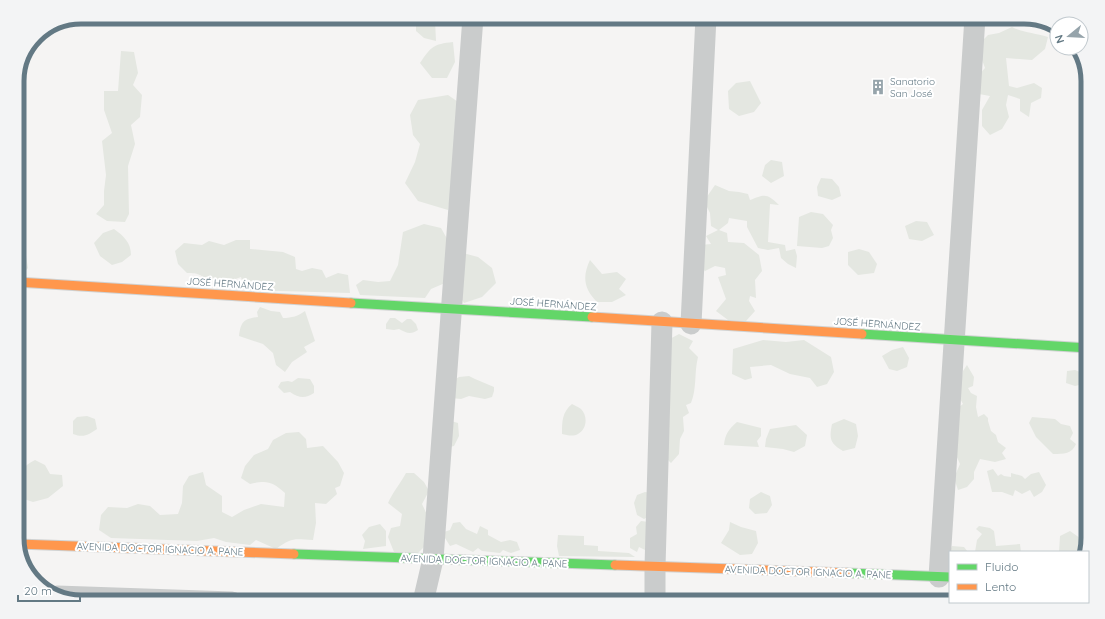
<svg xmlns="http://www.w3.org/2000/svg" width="1105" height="619" font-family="Quicksand,sans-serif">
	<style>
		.green { fill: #e4e7e1 }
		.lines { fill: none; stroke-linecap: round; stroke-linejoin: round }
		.fast-casing { stroke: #d0d2d2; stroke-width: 11 }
		.slow-casing { stroke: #d0d2d2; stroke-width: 11 }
		.street { stroke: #cacccc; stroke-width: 21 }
		.fast { stroke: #63d668; stroke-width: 9 }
		.slow { stroke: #ff974d; stroke-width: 9 }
		.labels { text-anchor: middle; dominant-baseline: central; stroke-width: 4; stroke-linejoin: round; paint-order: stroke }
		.poi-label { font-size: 10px; fill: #637984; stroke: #fff; text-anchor: start }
		.street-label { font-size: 10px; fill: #637984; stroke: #fff }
		.rim { fill: none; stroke: #637984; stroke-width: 5 }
	</style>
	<rect width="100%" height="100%" fill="#f5f4f3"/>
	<path class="green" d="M422,17H428L435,20L436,41L424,38L416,31V22Z
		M983,17H1011L1001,25L985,20Z
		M1012,27C1024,33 1035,33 1048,37L1045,49L1032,60L1006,58L1009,86L1017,88L1034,83L1042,88L1041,98L1031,103L1029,117L1020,111V99L1008,95L1006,105L1009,117L1002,129L990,135L982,126V110L990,96L979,94L976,78L985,68L977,46L988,35L999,33Z
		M453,42L455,62L447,78H432L420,63C431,47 433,44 453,42Z
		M121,51L134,52L138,73L133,85L142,95L140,117L131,125L135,144L128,166L129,214L125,222L107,221L96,214L104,205V191L106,175L102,141L112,133L104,110V91H118Z
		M750,81L761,103L754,112L739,116L729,109L728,91L736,83Z
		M448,95L464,106L448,210L418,201L405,183L415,162L420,144L413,135L410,115L418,100Z
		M771,160L782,162L784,176L771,183L762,176L765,165Z
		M821,178L832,179L839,187L841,196L832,200L818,196L817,187Z
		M715,185L729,191L739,192L748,194L750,200C765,194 767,193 779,205L770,204L768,242L785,245L786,251L795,249L797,256L796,268L788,264L781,258L779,248L768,250L758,248L747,227V221L729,218L728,223L719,230L727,233L728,242L744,243L759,255L762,271L755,280L756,298L750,296L749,301L755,311L746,321L728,320L716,311L726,299L718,277L726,275L725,268L715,266L705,271L694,260L700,245L711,244L706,236L718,230L711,226L710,213L704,201Z
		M811,212L823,214L833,225L831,230L833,238L829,246L822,248L797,246L799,217Z
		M916,221L927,222L934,235L922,241L909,239L905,226Z
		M424,224L441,228L454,251L445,283L431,289L425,298L360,295L356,285L363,280L378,282L390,281L398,265L403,232Z
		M114,229C124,236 131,243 131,255L122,262L112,265L100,256L94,243L103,233Z
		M236,240H250V249L283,252L295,257L296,269L302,271L312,268L322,270L326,278L338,273L348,275L350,293L245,290L241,277C231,281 219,283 208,279C198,275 200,273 187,273L178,264L175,251L184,243L202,245L209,241L224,245Z
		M17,243H24L28,268L17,281Z
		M859,249L869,252L877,264L874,273L858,275L848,265V252Z
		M463,253L478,257L492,268L496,283L482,297L464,303L456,290Z
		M590,260L602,274L617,272L626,279L619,289L626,295L612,302H597C584,289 582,277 590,260Z
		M260,307L271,311L280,312L283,318C292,318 298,316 305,311L315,341L304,347L307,352L292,362L285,372L276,365L273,353L263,344L239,336C241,321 244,319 258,317L257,312Z
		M390,318H395L402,323L407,319H411L416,324L418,330C411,335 406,333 399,329L394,330L386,329V324Z
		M679,334L693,341L689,348L698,357C694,373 697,388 691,403L686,405L689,413L683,417L684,431L680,439L679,454L671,463L661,453L668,340Z
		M763,340L786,342L804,340L831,357L834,372L827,384L817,387L810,378L790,374L771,365L750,367L752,378L745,380L732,374L733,349Z
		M903,347L909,358L907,367L897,371L889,369L882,356L892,350Z
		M967,365L974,377L973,386L968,388L971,393L977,396L976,407L978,417L984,414L988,418V421L991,431L996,435L998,442L1006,448L1002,453L1006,459L995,462L980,459L974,472V479L967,487L958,490L954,478L960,464L956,455V409L963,404L958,395L963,371Z
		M1075,370L1080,372L1088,370V383L1075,386L1066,383L1067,371Z
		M469,376L475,379L494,387V391L492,397L485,399L469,396L461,399L451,398L449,383L459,377Z
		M298,378L310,379L314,386V393C305,399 299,398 290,392L284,393L278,387L281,382L288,381L292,382Z
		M572,404C575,406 579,407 581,409C588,416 587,429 578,434C573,437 567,435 562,434C562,422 562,412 572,404Z
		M87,416L95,419L97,429C88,435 84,438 73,434V421L77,417Z
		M1032,417L1055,419L1061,424L1070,426L1073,433L1070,439L1076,444C1072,454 1064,454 1053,454L1036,437L1029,423Z
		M844,419L856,424L858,436L855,448L843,451C830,443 829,439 832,424Z
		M451,421L458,423L459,436L454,446L445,448Z
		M737,422L761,428V436L757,441L759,447L724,445C725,434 729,429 737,422Z
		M796,425L807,435L805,446L794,452L783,449L765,447L766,439L770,429Z
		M299,432L306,439L307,448L323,446L338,462L344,473L340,486L335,488L337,494L326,504L315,503L316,523L313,540C294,539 292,537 276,549L256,540L250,545L226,542L214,538L197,541L111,538L99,530L101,515L108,507L127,508L138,504L150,506L160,515L178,514L182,503L183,486L189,476L203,472L206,485L222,496V512L232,517L244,510L261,504L284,507L285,493C272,482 268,480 250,484L241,478L245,466L254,455L268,449L273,440L286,433Z
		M35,460L45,465L50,474L62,475L63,486L48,498L33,502L21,498C12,480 18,469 35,460Z
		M993,469L998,476L1001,474L1004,476L1011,477V473L1022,476L1025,479L1031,474L1039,472L1046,485L1042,492L1034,497L1030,490L1022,494L1015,490L1013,496L1002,492H992L987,471Z
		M406,473H414L424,482L429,491L422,504L431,523L429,542L413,558L396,557L388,537L391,528L400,526L402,514L388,503C393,492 400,484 406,473Z
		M645,492L652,493L653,514L644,519L637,515L634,503L637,495Z
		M761,492L770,496L772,505L767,513L755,514L749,508L750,499Z
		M641,521L649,522L645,550L639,547L637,552L630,548V538L637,534L636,527Z
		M460,522L466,529L477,534L480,526L488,530V535L501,542L510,540L517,542L520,550L511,553L503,550L500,553L482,551L478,548L473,552L456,544L450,546L445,538L444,532L450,530L453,523Z
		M730,522L741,527L756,531L758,543L752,554L740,555L721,543L729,530Z
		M380,524L386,531V546L363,549L365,541L362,535L369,527Z
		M979,526L990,528L994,531L996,546L1020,544L1021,552H975L977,540L982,534L976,529Z
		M1070,531L1087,543L1084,552H1059L1060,536Z
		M558,535L584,536V545L598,546V551L629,553L635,557L559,556L557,546Z
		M952,546L964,547L968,552H950L947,556Z"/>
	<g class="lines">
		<defs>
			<path id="fast" d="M351,303L592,317
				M862,334L1088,348
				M294,554L615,565
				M848,573L950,577"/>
			<path id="slow" d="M17,282L351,303
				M592,317L862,334
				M18,544L294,554
				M615,565L848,573"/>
		</defs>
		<use href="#fast" class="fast-casing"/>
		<use href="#slow" class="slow-casing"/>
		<path class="street" d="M691,324L706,17
			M939,577L975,17
			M57,596L232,602
			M423,602L433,559L473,17
			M655,602V567L662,322"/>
		<use href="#fast" class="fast"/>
		<use href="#slow" class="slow"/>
	</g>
	<defs>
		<symbol id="building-bare" viewBox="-9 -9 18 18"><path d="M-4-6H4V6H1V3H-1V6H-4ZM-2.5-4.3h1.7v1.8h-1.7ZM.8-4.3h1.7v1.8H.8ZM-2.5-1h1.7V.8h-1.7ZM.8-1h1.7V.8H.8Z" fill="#96a4ab" stroke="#fff" stroke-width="2.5" paint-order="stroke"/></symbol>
	</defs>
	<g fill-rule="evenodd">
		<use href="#building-bare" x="867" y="76" width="22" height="22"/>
	</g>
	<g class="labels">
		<g class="poi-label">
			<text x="890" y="81">Sanatorio<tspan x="890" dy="12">San José</tspan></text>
		</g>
		<g class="street-label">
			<text transform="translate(230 284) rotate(4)">JOSÉ HERNÁNDEZ</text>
			<text transform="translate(553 304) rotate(4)">JOSÉ HERNÁNDEZ</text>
			<text transform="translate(877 324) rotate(4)">JOSÉ HERNÁNDEZ</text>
			<text transform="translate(160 549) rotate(2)">AVENIDA DOCTOR IGNACIO A. PANE</text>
			<text transform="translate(484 561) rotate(2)">AVENIDA DOCTOR IGNACIO A. PANE</text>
			<text transform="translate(808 572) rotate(2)">AVENIDA DOCTOR IGNACIO A. PANE</text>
		</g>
	</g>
	<path d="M0 0H1105V619H0ZM81 24H1024A57 57 0 0 1 1081 81V538A57 57 0 0 1 1024 595H81A57 57 0 0 1 24 538V81A57 57 0 0 1 81 24Z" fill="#f3f4f5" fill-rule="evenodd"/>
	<path class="rim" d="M81 24H1024A57 57 0 0 1 1081 81V538A57 57 0 0 1 1024 595H81A57 57 0 0 1 24 538V81A57 57 0 0 1 81 24Z"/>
	<rect x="949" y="551" width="140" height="52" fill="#ffffff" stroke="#c1c9ce"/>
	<rect x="957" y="564" width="20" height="6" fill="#63d668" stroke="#c1c9ce"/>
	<text x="985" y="571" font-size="12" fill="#637984">Fluido</text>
	<rect x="957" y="584" width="20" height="6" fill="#ff974d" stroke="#c1c9ce"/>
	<text x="985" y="591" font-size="12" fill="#637984">Lento</text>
	<g transform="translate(1069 36) rotate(252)"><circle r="19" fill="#ffffff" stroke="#c1c9ce"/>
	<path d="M0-3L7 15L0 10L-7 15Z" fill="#96a4ab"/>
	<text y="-6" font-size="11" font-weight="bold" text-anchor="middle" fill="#637984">N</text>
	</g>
	<path d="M18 595v6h62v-6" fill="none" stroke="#637984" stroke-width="2"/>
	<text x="24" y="595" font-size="12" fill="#637984" stroke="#ffffff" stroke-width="3" paint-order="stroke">20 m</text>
</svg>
